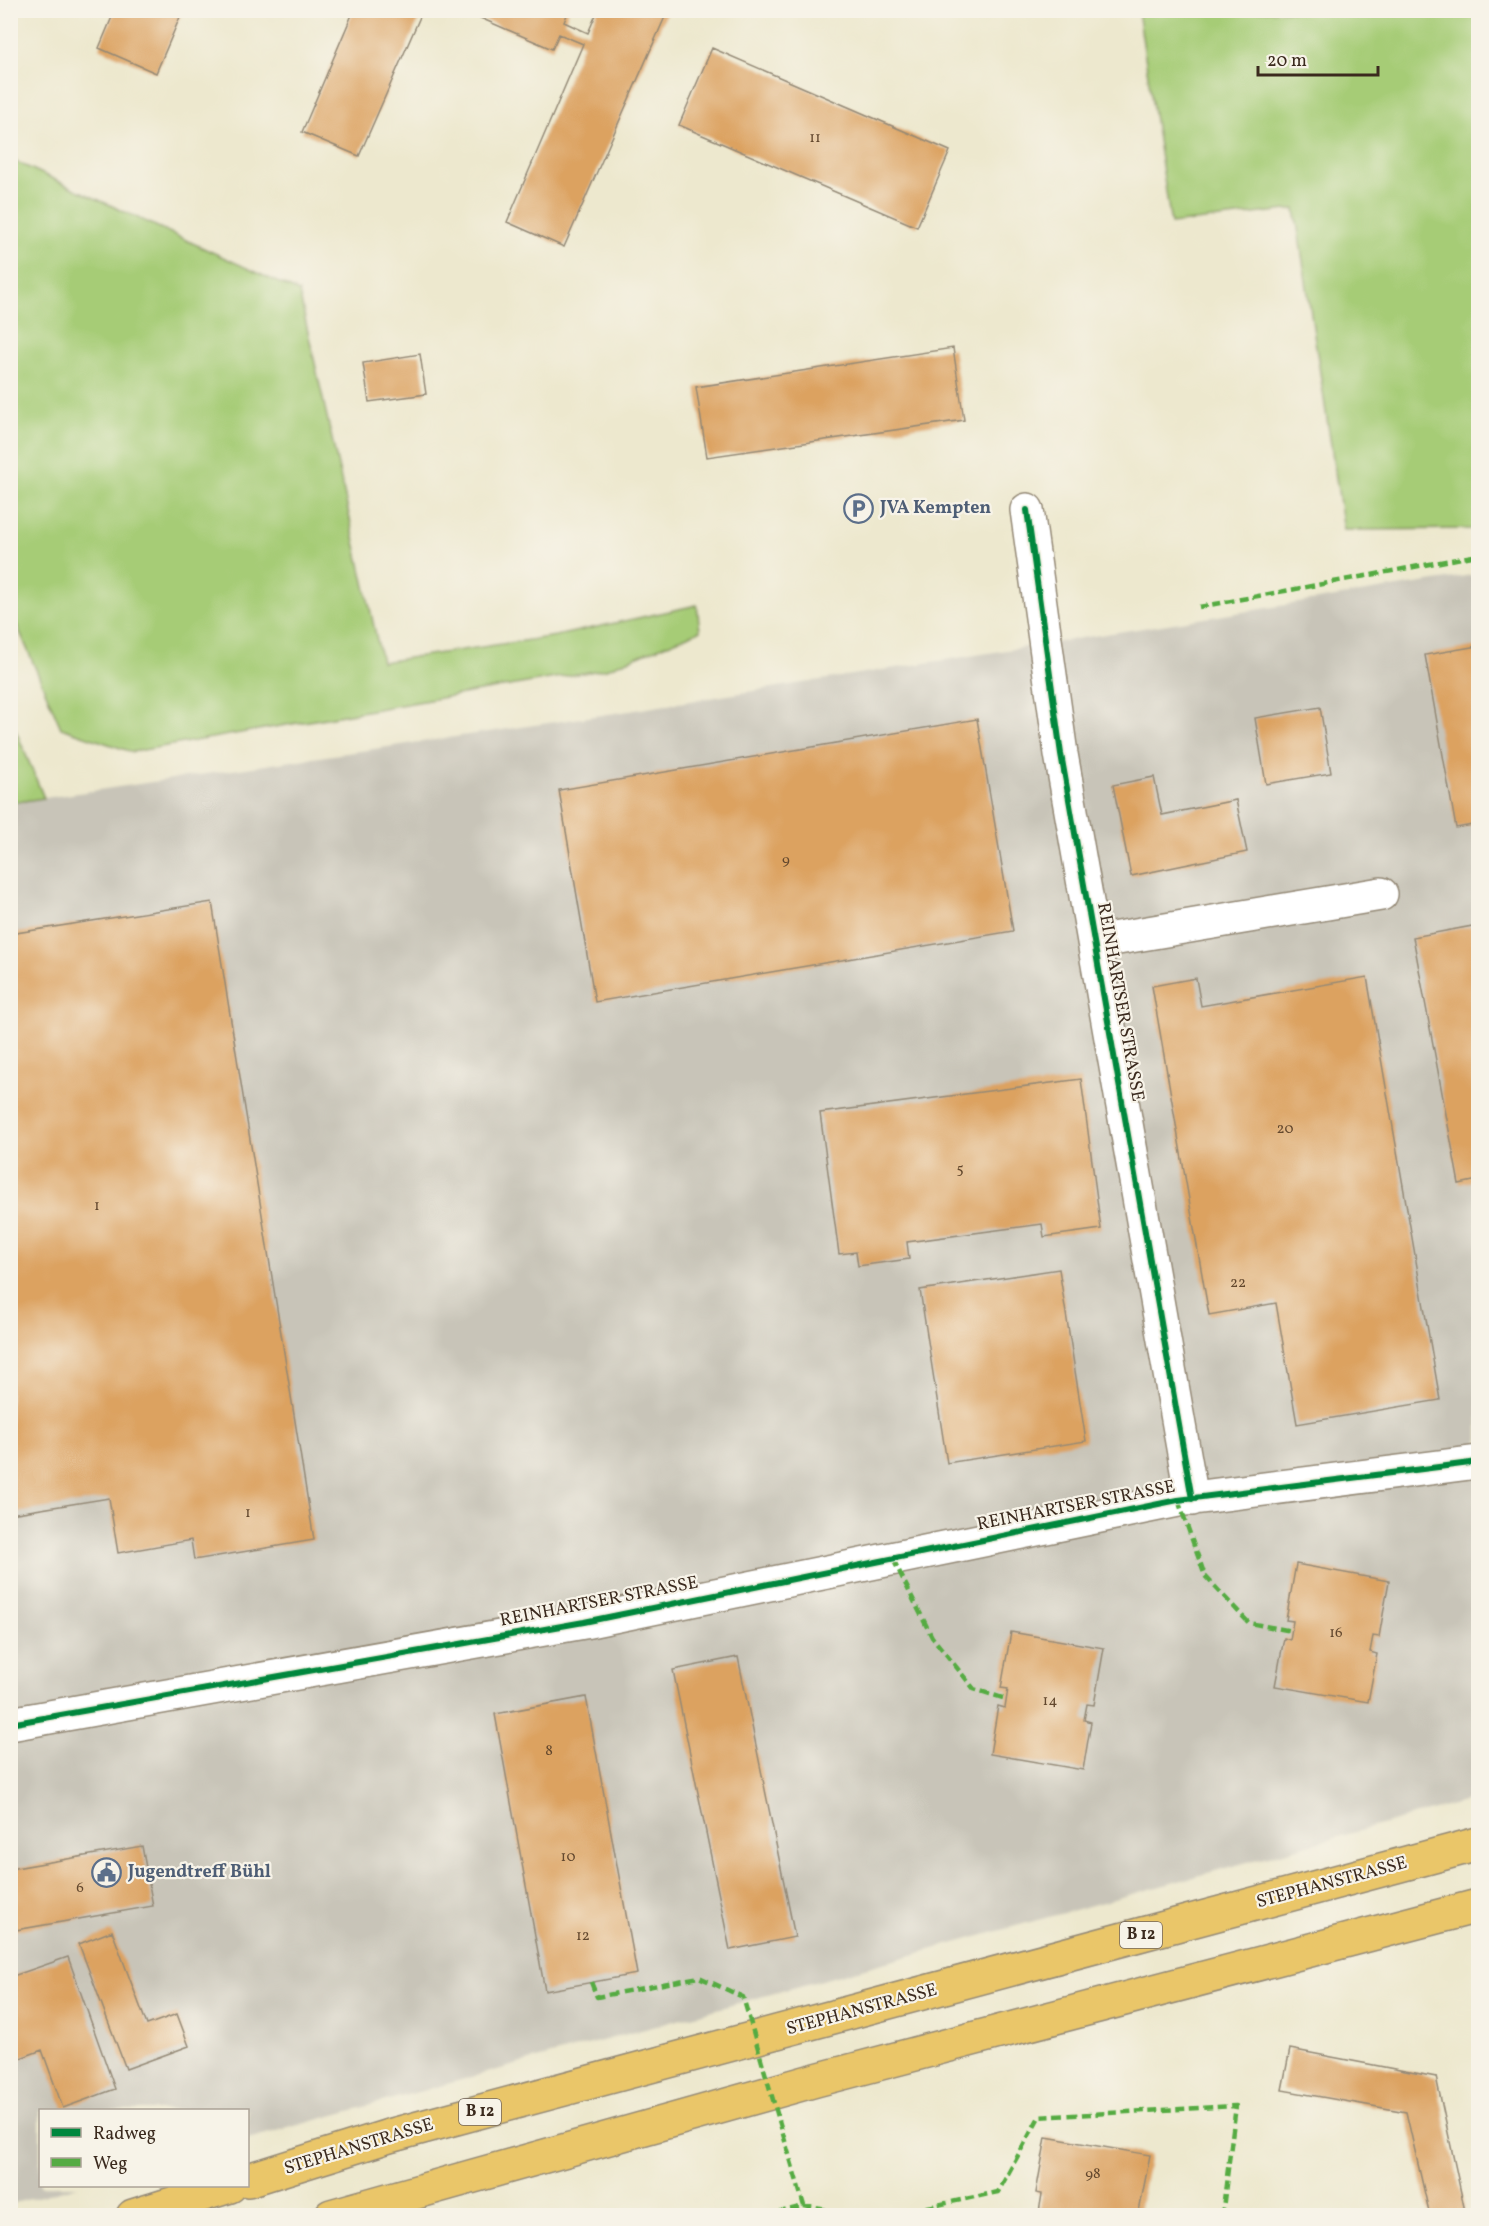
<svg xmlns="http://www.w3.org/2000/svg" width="1489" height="2226" font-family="Vollkorn,serif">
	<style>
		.industrial { fill: #c8c4b8 }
		.green { fill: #a6cc76; stroke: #707b4a; stroke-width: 1.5 }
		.building { fill: #dca260 }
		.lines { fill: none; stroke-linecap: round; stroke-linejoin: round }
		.minor-casing { stroke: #948976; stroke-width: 36 }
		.major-casing { stroke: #948976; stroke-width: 36 }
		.minor { stroke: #fff; stroke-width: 33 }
		.major { stroke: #eac669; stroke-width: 33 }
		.quiet { stroke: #55ab43; stroke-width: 4.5; stroke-dasharray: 9 4.5; stroke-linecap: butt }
		.cycleway-casing { stroke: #f7f3e8; stroke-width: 10 }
		.cycleway { stroke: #00873e; stroke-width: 6 }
		.labels { text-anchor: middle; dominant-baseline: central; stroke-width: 4.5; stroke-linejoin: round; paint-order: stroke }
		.number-label { font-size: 15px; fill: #63482e }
		.shield { fill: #f7f3e8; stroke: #73665b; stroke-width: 1.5 }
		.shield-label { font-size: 16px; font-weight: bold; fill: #3b2a1e }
		.service-label { font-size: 18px; font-weight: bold; fill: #4e5e75; stroke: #f7f3e8; text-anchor: start }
		.street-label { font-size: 18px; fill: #3b2a1e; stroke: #f7f3e8 }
	</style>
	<rect width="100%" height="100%" fill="#f7f3e8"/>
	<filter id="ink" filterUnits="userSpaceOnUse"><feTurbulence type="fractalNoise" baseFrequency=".0167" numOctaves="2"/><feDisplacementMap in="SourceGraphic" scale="12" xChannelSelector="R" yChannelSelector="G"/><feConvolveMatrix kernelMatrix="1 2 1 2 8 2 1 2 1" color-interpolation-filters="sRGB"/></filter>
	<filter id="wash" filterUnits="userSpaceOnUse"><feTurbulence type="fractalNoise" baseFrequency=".008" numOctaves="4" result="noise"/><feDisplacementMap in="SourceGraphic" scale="24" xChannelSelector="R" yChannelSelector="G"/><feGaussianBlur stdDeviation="1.35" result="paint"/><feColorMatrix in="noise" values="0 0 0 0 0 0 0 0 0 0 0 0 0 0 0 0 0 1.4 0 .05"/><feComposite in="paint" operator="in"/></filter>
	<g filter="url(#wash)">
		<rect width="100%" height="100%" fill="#ede8ce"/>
		<path class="industrial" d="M1478,574V1798L248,2139V2110H40V2186H78L11,2204V803L629,711Z"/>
		<path class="green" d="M1138,11H1478V529L1344,530L1295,209L1171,224Z
			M10,159L299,292L382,662L556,636L697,605L700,631L606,669L132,752L61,728L11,611Z
			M11,719L44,798L11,803Z"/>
		<g id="blocks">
			<path class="building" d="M115,10H183L156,73L99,48Z
				M354,10H423L359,156L302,132Z
				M462,10H569L564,22L588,33L598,10H668L564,247L507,222L583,44L559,34L552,49Z
				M712,48L950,151L917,227L679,125Z
				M953,348L964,420L707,457L696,387Z
				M420,354L426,394L369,402L363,363Z
				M1478,646V824L1456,828L1425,655Z
				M1320,707L1331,773L1266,784L1255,718Z
				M977,719L1013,931L595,1002L559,790Z
				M1154,777L1162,815L1236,800L1247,852L1131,876L1113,785Z
				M212,902L314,1540L194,1560L191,1540L118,1553L109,1498L10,1514V934Z
				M1478,925V1180L1459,1184L1413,937Z
				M1367,977L1440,1400L1297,1424L1276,1303L1209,1315L1152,986L1196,978L1201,1006Z
				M1081,1079L1101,1229L1044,1237L1042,1224L907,1242L909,1259L858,1266L856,1252L839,1254L820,1113Z
				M1059,1269L1086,1441L947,1463L920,1290Z
				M1296,1564L1389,1581L1379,1637L1373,1636L1370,1652L1377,1654L1368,1702L1275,1686L1284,1638L1290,1640L1293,1621L1286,1620Z
				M1011,1632L1104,1648L1094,1705L1087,1704L1084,1720L1091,1722L1083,1770L990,1754L998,1706L1005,1708L1008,1689L1001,1688Z
				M738,1657L795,1937L730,1950L673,1670Z
				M586,1697L637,1974L545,1991L495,1714Z
				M142,1846L153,1906L10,1931V1869Z
				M112,1931L147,2025L177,2014L189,2046L126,2069L79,1944Z
				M68,1957L115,2089L63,2108L42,2050L10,2062V1977Z
				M1290,2049L1436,2077L1466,2216H1430L1406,2112L1282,2090Z
				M1046,2137L1150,2155L1139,2212L1134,2211L1133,2216H1032L1033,2211L1039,2212L1042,2194L1036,2193Z"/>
		</g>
	</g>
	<g filter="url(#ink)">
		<use href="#blocks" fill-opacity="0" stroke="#948976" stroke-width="1.5"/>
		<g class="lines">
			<defs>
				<path id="minor" d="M1027,510L1061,754L1192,1499
					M1094,942L1381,894
					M10,1724L584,1622L1178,1500L1478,1462"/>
				<path id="major" d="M248,2180L389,2136L1478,1844
					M133,2216L230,2186
					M331,2216L816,2080L1478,1906"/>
			</defs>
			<use href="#minor" class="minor-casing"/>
			<use href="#major" class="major-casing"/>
			<use href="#minor" class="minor"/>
			<use href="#major" class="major"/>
			<path class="quiet" d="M1199,607L1478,555
				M1178,1500L1205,1576L1249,1623L1292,1631
				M893,1559L932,1637L974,1689L1006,1699
				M591,1982L597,1997L699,1977L743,1997L804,2206
				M764,2216L804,2206L862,2216
				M886,2216L998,2192L1039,2117L1236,2106L1222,2216"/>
			<defs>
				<path id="cycleway" d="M1027,510L1061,754L1192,1499
					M10,1724L584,1622L1178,1500L1478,1462"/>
			</defs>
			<use href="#cycleway" class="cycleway-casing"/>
			<use href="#cycleway" class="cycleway"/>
		</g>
	</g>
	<defs>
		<symbol id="parking-ring" viewBox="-11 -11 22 22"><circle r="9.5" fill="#f7f3e8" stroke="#5c6f8a" stroke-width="1.5"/><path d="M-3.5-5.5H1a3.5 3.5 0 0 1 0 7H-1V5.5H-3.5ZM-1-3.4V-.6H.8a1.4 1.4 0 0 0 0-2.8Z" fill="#5c6f8a"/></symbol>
		<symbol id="civic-ring" viewBox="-11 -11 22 22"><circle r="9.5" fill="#f7f3e8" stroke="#5c6f8a" stroke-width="1.5"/><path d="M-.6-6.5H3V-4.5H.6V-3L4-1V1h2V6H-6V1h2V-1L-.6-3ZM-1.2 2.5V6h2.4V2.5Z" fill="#5c6f8a"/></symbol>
	</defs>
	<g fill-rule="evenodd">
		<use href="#parking-ring" x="842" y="492" width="33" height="33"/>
		<use href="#civic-ring" x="90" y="1856" width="33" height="33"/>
	</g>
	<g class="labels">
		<g class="number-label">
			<text x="815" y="138">11</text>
			<text x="786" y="860">9</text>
			<text x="1285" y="1129">20</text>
			<text x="960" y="1169">5</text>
			<text x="97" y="1206">1</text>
			<text x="1238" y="1283">22</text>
			<text x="248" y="1513">1</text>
			<text x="1336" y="1633">16</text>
			<text x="1050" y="1701">14</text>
			<text x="549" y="1751">8</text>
			<text x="568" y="1857">10</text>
			<text x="80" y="1888">6</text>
			<text x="583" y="1936">12</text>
			<text x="1093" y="2174">98</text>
		</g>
		<g class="shield">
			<rect x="1120" y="1922" width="42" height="26" rx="4.5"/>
			<rect x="459" y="2099" width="42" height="26" rx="4.5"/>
		</g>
		<g class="shield-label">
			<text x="1141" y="1935">B 12</text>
			<text x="480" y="2112">B 12</text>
		</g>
		<g class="service-label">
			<text x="880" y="508">JVA Kempten</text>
			<text x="128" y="1872">Jugendtreff Bühl</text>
		</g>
		<g class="street-label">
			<text transform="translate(1120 1002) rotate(80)">REINHARTSER STRASSE</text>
			<text transform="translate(1076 1506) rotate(-11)">REINHARTSER STRASSE</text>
			<text transform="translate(599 1602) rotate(-11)">REINHARTSER STRASSE</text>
			<text transform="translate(1332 1883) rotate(-15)">STEPHANSTRASSE</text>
			<text transform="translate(862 2010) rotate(-15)">STEPHANSTRASSE</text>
			<text transform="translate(359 2147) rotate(-17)">STEPHANSTRASSE</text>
		</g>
	</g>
	<rect width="1489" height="2226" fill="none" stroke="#f7f3e8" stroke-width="36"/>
	<rect x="39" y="2109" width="210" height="78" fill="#f7f3e8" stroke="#aca397" stroke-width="1.5"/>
	<rect x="51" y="2128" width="30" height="9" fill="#00873e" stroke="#aca397" stroke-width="1.5"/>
	<text x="93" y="2139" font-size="18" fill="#3b2a1e">Radweg</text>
	<rect x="51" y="2158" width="30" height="9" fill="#55ab43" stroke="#aca397" stroke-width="1.5"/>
	<text x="93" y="2169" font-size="18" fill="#3b2a1e">Weg</text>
	<path d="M1258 66v9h120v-9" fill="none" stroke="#3b2a1e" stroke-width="3"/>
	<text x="1267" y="66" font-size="18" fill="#3b2a1e" stroke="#f7f3e8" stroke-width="4.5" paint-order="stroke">20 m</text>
</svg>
